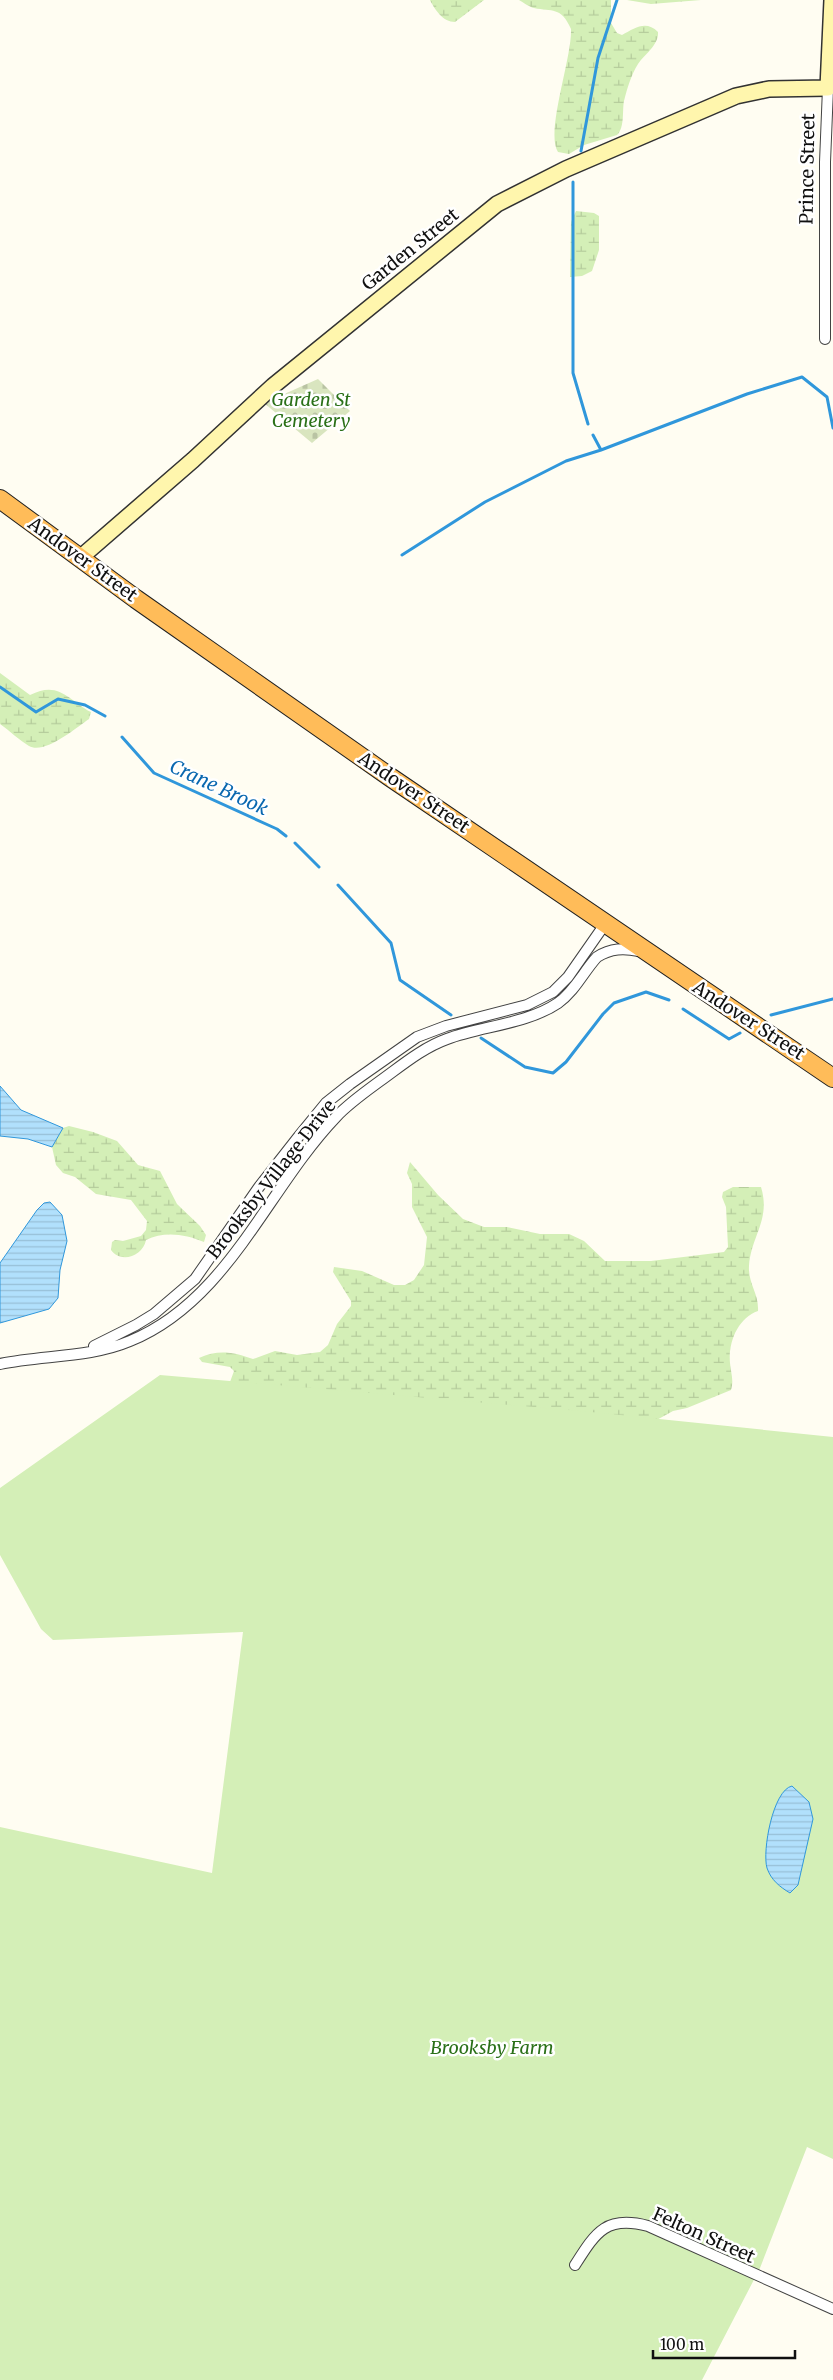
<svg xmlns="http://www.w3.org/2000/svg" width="833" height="2380" font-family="Merriweather,serif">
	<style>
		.wetland { fill: url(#wetland-marsh) }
		.cemetery { fill: url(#cemetery-stones) }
		.park { fill: #d4efb7 }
		.water { fill: url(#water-rules); stroke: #3097db }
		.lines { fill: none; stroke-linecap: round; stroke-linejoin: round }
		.stream { stroke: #3097db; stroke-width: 3 }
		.minor-casing { stroke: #434343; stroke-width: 12 }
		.secondary-casing { stroke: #323232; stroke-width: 18 }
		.trunk-casing { stroke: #212121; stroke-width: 20 }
		.minor { stroke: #fff; stroke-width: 10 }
		.secondary { stroke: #fff6ad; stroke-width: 15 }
		.trunk { stroke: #ffbc59; stroke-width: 18 }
		.labels { text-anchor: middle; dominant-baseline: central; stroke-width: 5; stroke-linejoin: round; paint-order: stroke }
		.street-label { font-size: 18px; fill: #101010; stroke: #fff }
		.park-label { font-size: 18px; font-style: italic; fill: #2a7018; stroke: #fff }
		.water-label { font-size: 19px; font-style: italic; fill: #0a68b0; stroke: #fff }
	</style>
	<defs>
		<pattern id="wetland-marsh" width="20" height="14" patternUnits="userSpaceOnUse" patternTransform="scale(1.25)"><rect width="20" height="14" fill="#d4efb7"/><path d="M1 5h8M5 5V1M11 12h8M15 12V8" fill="none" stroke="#b5cc9c"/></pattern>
		<pattern id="cemetery-stones" width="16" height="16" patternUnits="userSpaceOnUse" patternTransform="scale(1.25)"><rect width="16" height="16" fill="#d9e5bf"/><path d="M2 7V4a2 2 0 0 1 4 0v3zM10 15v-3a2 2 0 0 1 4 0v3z" fill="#b9c3a3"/></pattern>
		<pattern id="water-rules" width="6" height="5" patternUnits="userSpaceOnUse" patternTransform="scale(1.25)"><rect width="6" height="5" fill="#b1e0fc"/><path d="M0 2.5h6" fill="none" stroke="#97bfd7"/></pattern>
	</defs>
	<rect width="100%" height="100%" fill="#fffdf2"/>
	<path class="wetland" d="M430,0H484L455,22C443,22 435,10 430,0Z
		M519,0H611V23L617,33L622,35C635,28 646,20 658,32C659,45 645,54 638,64C631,75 627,89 624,101C622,111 625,127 617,135L584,145L569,154L558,152C545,132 572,59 571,29C561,6 552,12 534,8C529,7 523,2 519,0Z
		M627,0H701L651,4Z
		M576,211L594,213L599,216V250L592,271L582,276L570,277L571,222Z
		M0,673L30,695C59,680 68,700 91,712L89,719C76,728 44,755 29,746C19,740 10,731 0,724Z
		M69,1126L93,1132L117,1141L138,1165L160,1171L177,1204L200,1226L206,1235L204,1242C185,1234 164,1231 146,1240C143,1256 121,1264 111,1250L112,1242L115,1240L123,1241L141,1236L146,1230L147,1221L131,1200L96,1194L75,1177L63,1173L56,1165L52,1147L63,1128Z
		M410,1162L438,1195L463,1219L484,1227H507L540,1234H569L584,1241L605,1261H651L724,1252L728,1247L726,1207L722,1197L723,1192L733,1187H761C771,1220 751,1236 749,1266C748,1284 759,1293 758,1311C738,1318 728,1342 730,1363C731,1374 734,1380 731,1390L687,1408L673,1411L653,1422L230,1382L234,1371L230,1367L202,1362L199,1358C218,1349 234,1352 253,1359L275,1351L297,1355L320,1352L328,1345L337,1324L351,1306V1301L333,1272L334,1267L362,1271L394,1285H405L414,1280L424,1265L427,1237L412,1207V1184L407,1173Z"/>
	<path class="cemetery" d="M318,379L350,411L312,443L264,403Z"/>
	<path class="park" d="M160,1375L591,1412L833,1437V2159L807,2147L760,2268L702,2380H0V1827L212,1873L243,1632L53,1640L41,1629L0,1555V1488Z"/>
	<path class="water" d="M0,1086L21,1110L63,1128L52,1147L28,1139L0,1136Z
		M50,1202L62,1215L67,1241L60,1270L58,1298L49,1309L0,1323V1263L37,1210L44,1203Z
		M792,1786L809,1802L813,1819L798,1885L790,1893C780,1887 771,1880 767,1868C762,1851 773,1790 792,1786Z"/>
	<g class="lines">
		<path class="stream" d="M581,151L598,58L617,0
			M573,182V373L588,424
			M593,435L601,450
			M402,555L485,502L566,461L601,450L747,394L802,377L827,397L833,428
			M0,687L36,712L58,699L85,705L105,716
			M122,737L154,773L277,829L286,836
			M295,843L319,867
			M338,885L391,943L400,980L451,1015
			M683,1009L729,1039L740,1033
			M771,1015L833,999
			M481,1038L525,1067L553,1073L566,1062L603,1014L614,1003L646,992L669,1000"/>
		<defs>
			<path id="minor" d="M825,339V162L828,88
				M94,1346L136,1325L154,1314L195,1279L259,1187L299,1136L326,1103L350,1084L417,1037L446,1026L527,1005L553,992L568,977L605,924
				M0,1364C42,1355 90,1358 130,1341C228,1301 267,1189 336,1117C348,1104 365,1092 380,1081C401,1066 422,1048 447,1039C482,1026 527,1024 558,1003C575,991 584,971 597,957C611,948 624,948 639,951
				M575,2265C596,2232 606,2215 648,2226L833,2309"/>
			<path id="secondary" d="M80,558L193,460L273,386L497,204L566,169L736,96L769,89L828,88L832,0"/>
			<path id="trunk" d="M0,499L136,599L390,777L833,1078"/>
		</defs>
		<use href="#minor" class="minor-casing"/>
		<use href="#secondary" class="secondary-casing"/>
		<use href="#trunk" class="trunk-casing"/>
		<use href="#minor" class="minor"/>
		<use href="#secondary" class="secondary"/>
		<use href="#trunk" class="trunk"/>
	</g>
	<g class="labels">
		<g class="street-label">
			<text transform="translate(807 169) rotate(-89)">Prince Street</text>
			<text transform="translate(410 249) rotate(-39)">Garden Street</text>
			<text transform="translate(83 559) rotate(36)">Andover Street</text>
			<text transform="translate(414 792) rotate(34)">Andover Street</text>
			<text transform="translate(749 1020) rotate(33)">Andover Street</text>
			<text transform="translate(271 1179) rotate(-52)">Brooksby Village Drive</text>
			<text transform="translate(704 2235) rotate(24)">Felton Street</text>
		</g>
		<g class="park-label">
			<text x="311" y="399">Garden St<tspan x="311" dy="21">Cemetery</tspan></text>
			<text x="492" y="2047">Brooksby Farm</text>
		</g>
		<g class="water-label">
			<text transform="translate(219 787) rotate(25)">Crane Brook</text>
		</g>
	</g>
	<path d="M653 2350v8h142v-8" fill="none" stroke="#101010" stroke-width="2.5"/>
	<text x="660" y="2350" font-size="15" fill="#101010" stroke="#ffffff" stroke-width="4" paint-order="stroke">100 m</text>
</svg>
